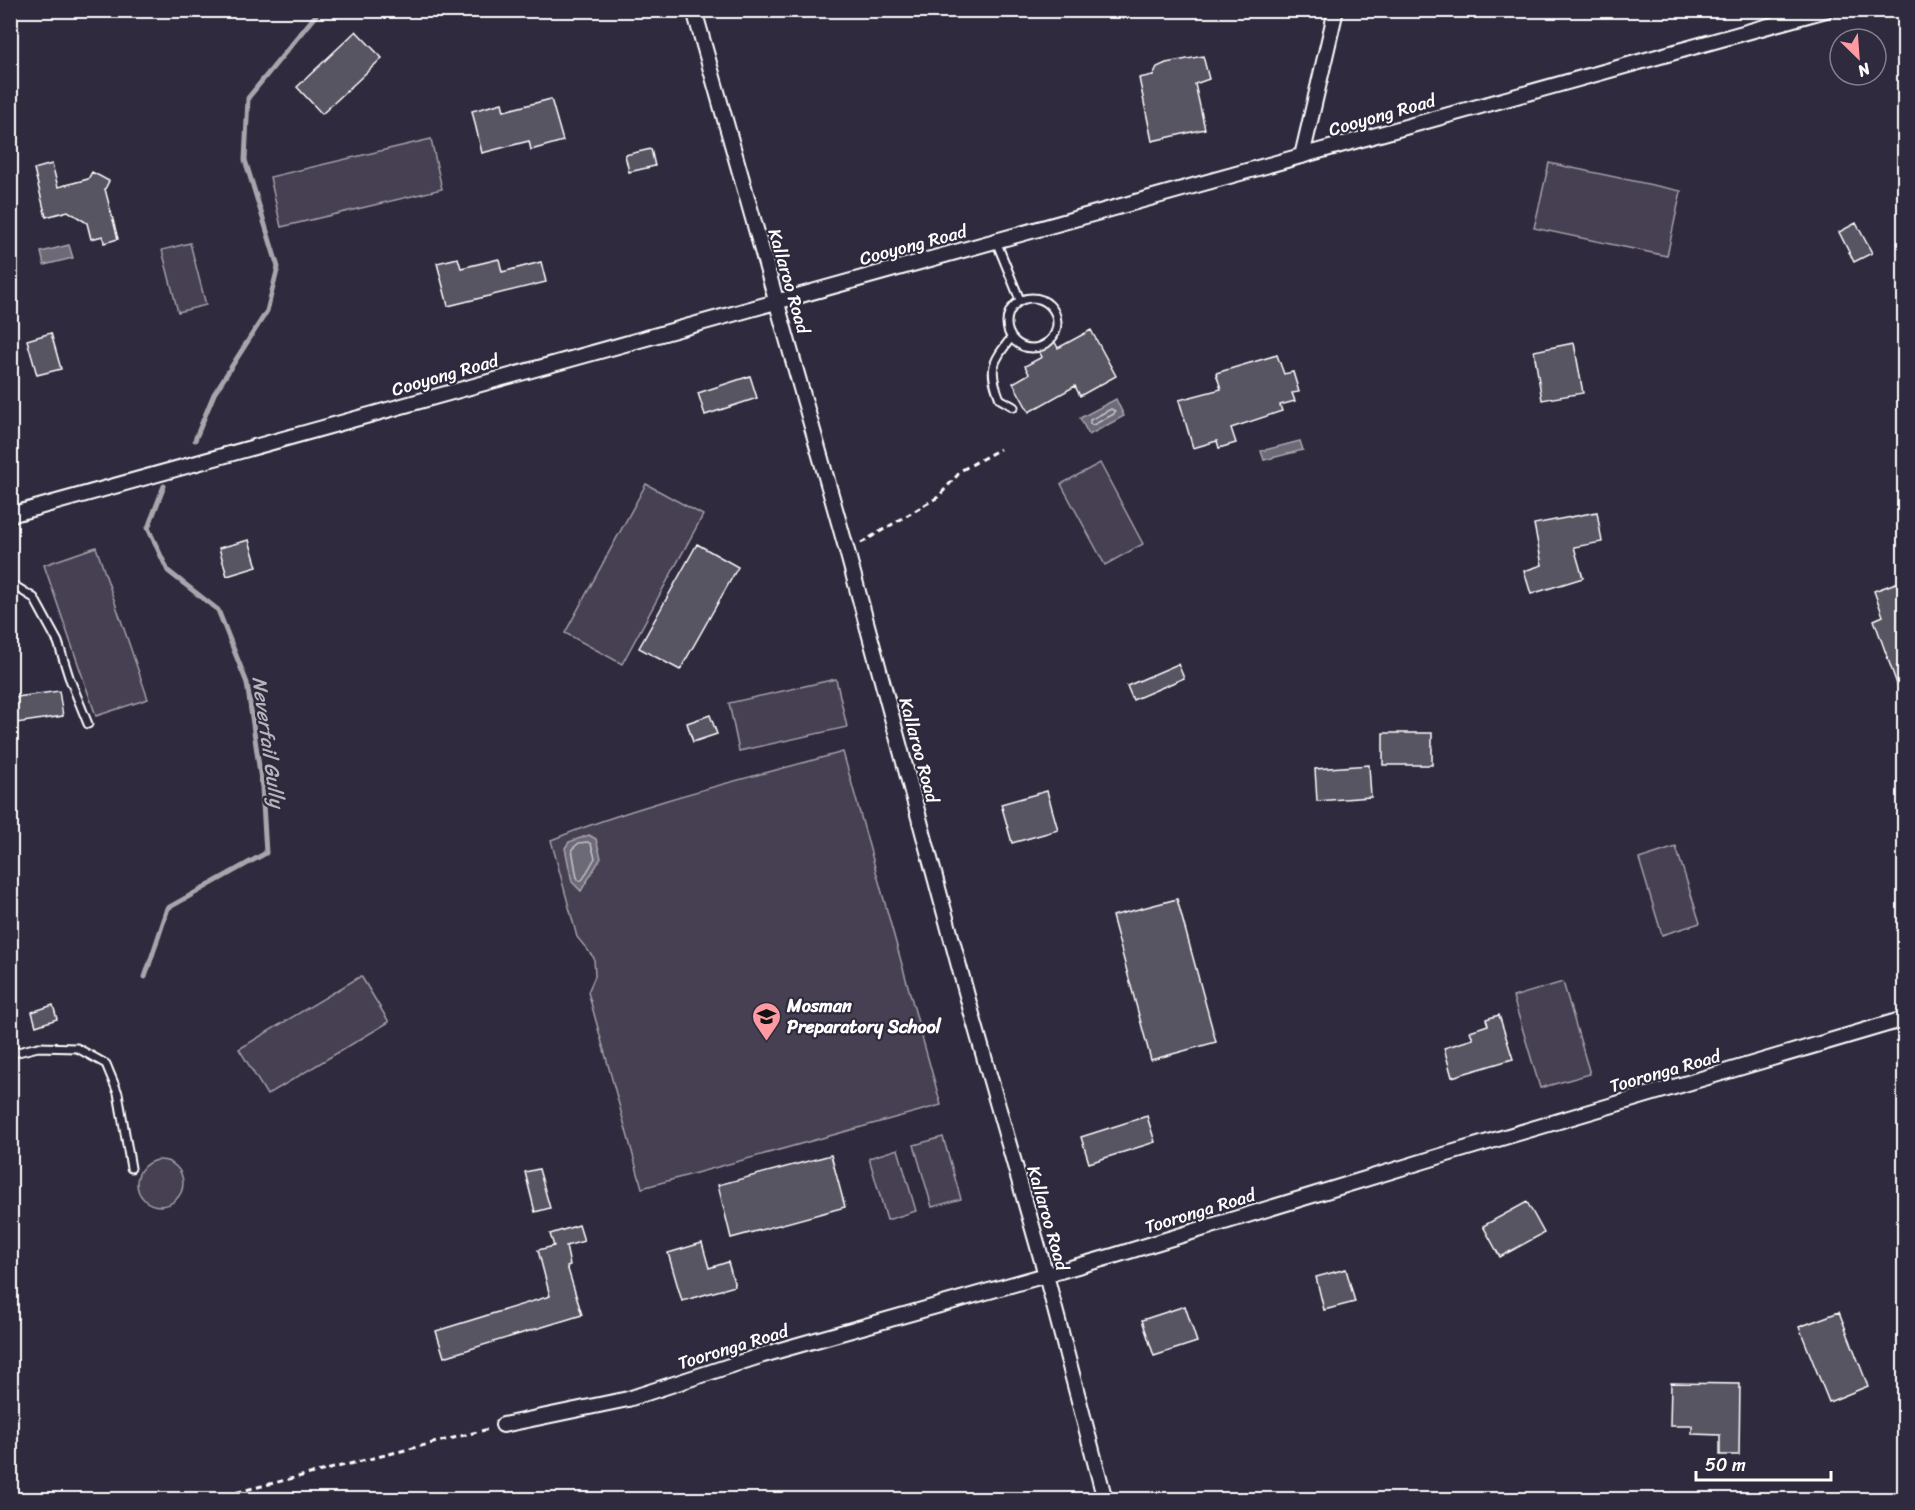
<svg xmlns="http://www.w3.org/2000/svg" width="1915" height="1510" font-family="Sriracha,sans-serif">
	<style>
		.green { fill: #464152; stroke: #a2a0a8; stroke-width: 1.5 }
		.water { fill: #6d6a77; stroke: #a7a6ad; stroke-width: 1.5 }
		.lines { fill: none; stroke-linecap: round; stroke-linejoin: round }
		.shore { stroke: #c5c3c9; stroke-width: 1.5 }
		.stream { stroke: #a7a6ad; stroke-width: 5 }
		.building { fill: #595564; stroke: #fff; stroke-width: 1.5 }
		.service-casing { stroke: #fff; stroke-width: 11 }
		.minor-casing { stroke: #fff; stroke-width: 18 }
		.path { stroke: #fff; stroke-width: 3; stroke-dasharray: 6 4.5; stroke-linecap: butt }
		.service { stroke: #2f2a3d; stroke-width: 7 }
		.minor { stroke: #2f2a3d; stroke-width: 14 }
		.labels { text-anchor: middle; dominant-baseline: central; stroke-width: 4.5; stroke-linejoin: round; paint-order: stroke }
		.street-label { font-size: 18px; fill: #fff; stroke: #2f2a3d }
		.poi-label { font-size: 18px; font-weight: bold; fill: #fff; stroke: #2f2a3d; text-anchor: start }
		.water-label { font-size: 20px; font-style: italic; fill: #b6b4bb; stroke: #2f2a3d }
	</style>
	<rect width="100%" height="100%" fill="#2f2a3d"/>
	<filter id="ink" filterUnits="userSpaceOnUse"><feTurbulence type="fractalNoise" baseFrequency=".0167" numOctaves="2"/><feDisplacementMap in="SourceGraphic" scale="12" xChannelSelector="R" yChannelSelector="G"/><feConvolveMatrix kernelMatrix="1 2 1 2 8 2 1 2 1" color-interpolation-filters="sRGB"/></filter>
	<g filter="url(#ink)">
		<path class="green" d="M431,139L442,189L281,227L270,177Z
			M1549,163L1681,191L1667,256L1534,228Z
			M190,243L206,305L178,312L162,250Z
			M1100,463L1143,544L1105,565L1061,484Z
			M646,484L703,515L622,664L565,633Z
			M96,547L148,699L96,716L44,565Z
			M836,679L847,727L739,751L729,703Z
			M843,752L941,1105L642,1188L588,992L595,976L594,958L577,937L551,840C645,802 745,779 843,752Z
			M1676,847L1700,923L1662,935L1639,859Z
			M361,976L389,1022L267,1095L239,1049Z
			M1563,982L1590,1074L1540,1088L1513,997Z
			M943,1137L961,1199L932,1207L914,1145Z
			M898,1149L916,1211L887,1220L869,1158Z
			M137 1183a23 23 0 1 1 46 0a23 23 0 1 1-46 0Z"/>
		<path class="water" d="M69,245L73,258L44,265L41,252Z
			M1116,399L1124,416L1089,435L1080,418Z
			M1300,441L1303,450L1264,460L1261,451Z
			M589,835L596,839L601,858L581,891L572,882L565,848L569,842Z"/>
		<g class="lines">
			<path class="shore" d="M1111,409L1115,411L1114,414L1093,425L1090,424V420Z
				M588,842L591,844L595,858L583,879L580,881L577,878L572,849L579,843Z"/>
			<path class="stream" d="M195,440L214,394L267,311L278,267L245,160L248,98L320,10
				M145,977L168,908L266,853L262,787L247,683L218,610L168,571L148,528L164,486"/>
		</g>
		<path class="building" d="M356,31L382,58L322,114L297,87Z
			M1203,56L1209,79L1195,84L1205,129L1152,141L1139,78L1153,75L1157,67L1166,63Z
			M551,99L563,141L531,150L529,141L482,153L472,111L502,103L504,111Z
			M651,149L655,166L629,172L625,155Z
			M52,164L58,187L88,179L92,172L109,181L105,189L118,239L104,243L103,236L91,239L87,223L68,211L46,217L34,169Z
			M1856,223L1872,253L1854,262L1839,232Z
			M458,258L461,268L499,259L502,272L541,262L546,282L448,306L437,263Z
			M1091,330L1116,376L1080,396L1075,386L1029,412L1013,383L1029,374L1025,366L1042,357L1035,344L1051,335L1058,348Z
			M51,333L61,369L37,375L27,340Z
			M1574,343L1583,393L1542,400L1534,351Z
			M1277,355L1284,374L1293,372L1299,392L1292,393L1295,401L1280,405L1282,411L1231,428L1236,443L1219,448L1217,441L1193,448L1179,400L1221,389L1216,373Z
			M750,376L757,398L705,415L698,393Z
			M1597,512L1602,542L1574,547L1583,578L1531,594L1524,571L1542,565L1534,524Z
			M249,540L257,567L227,576L219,548Z
			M697,544L738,567L680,670L639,648Z
			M1896,583L1905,601V700L1903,701L1874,620L1883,616L1874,591Z
			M1178,664L1184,678L1133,700L1127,686Z
			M59,691L63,716L10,724V698Z
			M710,715L717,734L693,742L687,723Z
			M1383,733H1432V765H1383Z
			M1369,765L1371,797L1317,801L1315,769Z
			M1047,791L1058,830L1012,843L1001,804Z
			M1177,899L1216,1042L1151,1060L1112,916Z
			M53,1005L57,1019L36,1026L32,1012Z
			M1499,1015L1513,1059L1452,1077L1444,1048L1473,1039L1470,1031L1488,1025L1486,1019Z
			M1147,1116L1155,1142L1089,1163L1081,1137Z
			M831,1155L845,1207L731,1238L718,1185Z
			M539,1169L550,1208L535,1212L525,1172Z
			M1527,1202L1544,1233L1500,1257L1483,1226Z
			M579,1225L584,1241L566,1246L570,1265L567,1266L582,1315L444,1357L436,1331L550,1296L538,1250L554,1246L550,1234Z
			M702,1243L709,1268L728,1262L735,1286L682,1301L668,1253Z
			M1346,1269L1355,1302L1324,1310L1316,1277Z
			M1185,1306L1197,1342L1154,1356L1142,1320Z
			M1839,1312L1868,1386L1829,1402L1799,1327Z
			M1671,1383L1740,1384L1739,1455H1720V1435L1692,1434V1426H1670Z"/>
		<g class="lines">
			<defs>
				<path id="service" d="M996,241L1020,300
					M1007 323a25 25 0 1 1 50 0a25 25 0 1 1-50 0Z
					M1011,338C992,363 988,369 1000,399L1014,407
					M10,583L34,598L58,642L69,677L88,724
					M10,1054L38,1047L77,1048L106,1064L118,1093L131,1168"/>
				<path id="minor" d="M694,10L847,551L973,1018L1046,1275L1105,1500
					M1302,156L1336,10
					M10,515L1826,10
					M503,1425L628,1399L763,1355L1113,1256L1444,1155L1904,1019"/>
			</defs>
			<use href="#service" class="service-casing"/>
			<use href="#minor" class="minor-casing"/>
			<path class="path" d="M861,543L938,497L962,470L1000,449
				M206,1500L489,1429"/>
			<use href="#service" class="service"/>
			<use href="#minor" class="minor"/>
		</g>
	</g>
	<defs>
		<symbol id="school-pin" viewBox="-11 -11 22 30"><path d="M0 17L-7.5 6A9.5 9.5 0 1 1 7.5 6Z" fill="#ff9aa2" stroke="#2f2a3d"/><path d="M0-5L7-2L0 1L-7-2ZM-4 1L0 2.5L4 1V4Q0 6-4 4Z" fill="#111"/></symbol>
	</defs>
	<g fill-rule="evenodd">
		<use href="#school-pin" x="750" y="1000" width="33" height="45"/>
	</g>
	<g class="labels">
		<g class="street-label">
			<text transform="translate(1382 115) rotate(-16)">Cooyong Road</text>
			<text transform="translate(913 245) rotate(-15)">Cooyong Road</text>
			<text transform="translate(789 281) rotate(74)">Kallaroo Road</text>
			<text transform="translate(445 375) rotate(-16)">Cooyong Road</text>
			<text transform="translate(919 750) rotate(75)">Kallaroo Road</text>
			<text transform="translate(1665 1071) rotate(-16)">Tooronga Road</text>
			<text transform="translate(1200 1211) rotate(-17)">Tooronga Road</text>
			<text transform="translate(1048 1218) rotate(74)">Kallaroo Road</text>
			<text transform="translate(733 1347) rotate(-17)">Tooronga Road</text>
		</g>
		<g class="poi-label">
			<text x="787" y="1006">Mosman<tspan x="787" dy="21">Preparatory School</tspan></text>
		</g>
		<g class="water-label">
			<text transform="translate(268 742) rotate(82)">Neverfail Gully</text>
		</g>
	</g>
	<rect width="1915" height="1510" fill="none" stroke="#2f2a3d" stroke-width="36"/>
	<rect x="18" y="18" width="1879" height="1474" fill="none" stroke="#fff" stroke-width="2" filter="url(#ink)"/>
	<g transform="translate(1858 57) rotate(155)"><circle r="28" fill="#2f2a3d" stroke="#827f8b" stroke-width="1.5"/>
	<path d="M0-4.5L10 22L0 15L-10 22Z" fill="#ff9aa2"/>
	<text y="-9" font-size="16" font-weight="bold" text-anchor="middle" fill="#ffffff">N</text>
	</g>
	<path d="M1696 1471v9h135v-9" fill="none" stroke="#ffffff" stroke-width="3"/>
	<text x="1705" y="1471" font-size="18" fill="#ffffff" stroke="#2f2a3d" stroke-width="4.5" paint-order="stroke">50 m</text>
</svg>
